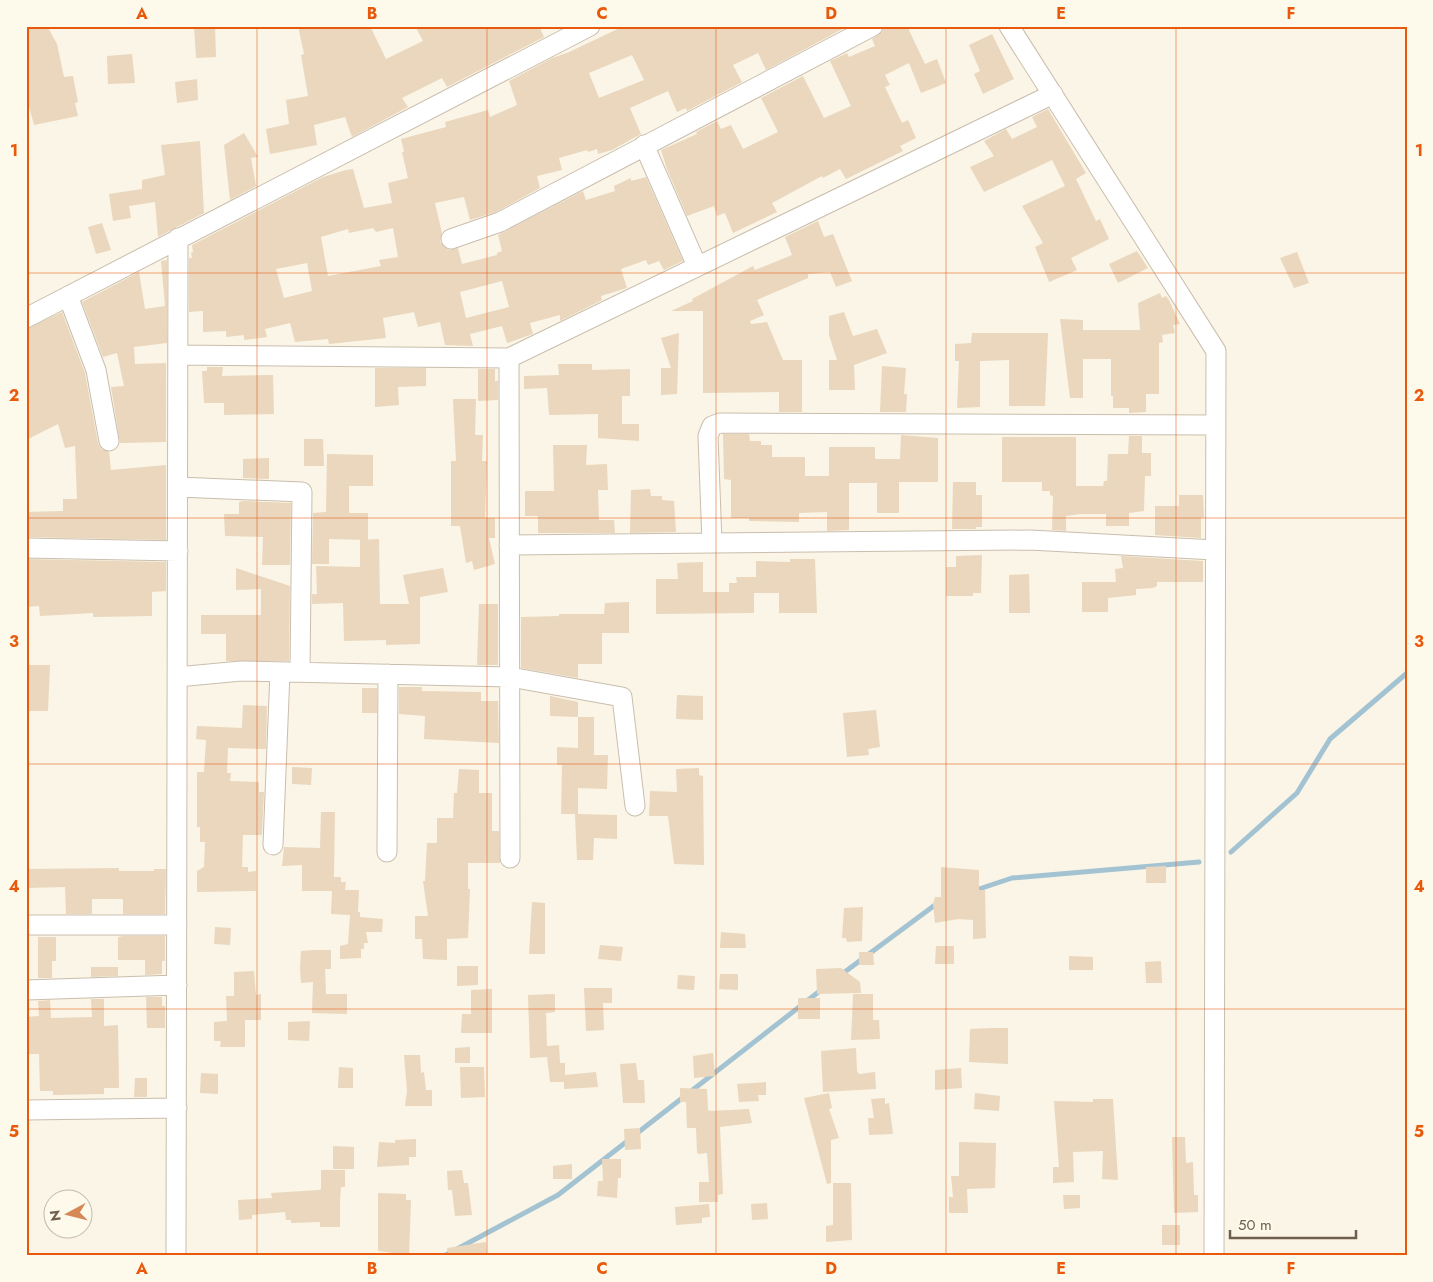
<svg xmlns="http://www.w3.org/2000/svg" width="1433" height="1282" font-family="Jost,sans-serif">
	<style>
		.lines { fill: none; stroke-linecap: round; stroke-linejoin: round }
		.stream { stroke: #a3c3d2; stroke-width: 5 }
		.building { fill: #ead7be; fill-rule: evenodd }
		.minor-casing { stroke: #cabead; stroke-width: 21 }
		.minor { stroke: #fff; stroke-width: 19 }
		.grid { fill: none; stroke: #e8590c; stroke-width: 1; stroke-opacity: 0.55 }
		.neatline { fill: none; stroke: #e8590c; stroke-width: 2 }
		.grid-label { font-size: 16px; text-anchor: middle; font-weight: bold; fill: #e8590c }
	</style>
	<rect width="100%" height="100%" fill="#faf5e6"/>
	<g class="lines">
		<path class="stream" d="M1231,852L1297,793L1330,739L1407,673
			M973,891L1012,878L1199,862
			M842,974L939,902
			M636,1134L821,990
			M444,1256L558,1195L630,1139"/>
	</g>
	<path class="building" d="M28,26H47L57,44L64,77L73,76L78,102L75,103L78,116L34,125L26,95Z
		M194,26H215L216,57L196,58Z
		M298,26H370L386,59L423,41L415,26H539L544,37L447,87L442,78L402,98L408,107L352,137L345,117L314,125L317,145L270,154L266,129L289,124L286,100L308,96L301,55L304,54Z
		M624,26H848L766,70L758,53L733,65L742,82L687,111L686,108L677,112L668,91L630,108L641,134L612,150L598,154L597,149L588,152L587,150L559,158L562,170L537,176L540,188L496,212L470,220L464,197L435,203L442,233L440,242L448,250L458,248L462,264L497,255V253L502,251L498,235L583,191L586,200L615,191L614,186L631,178V181L646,177L683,261L664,270L659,261L648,265L646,260L621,269L627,288L601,296L602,300L560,321V315L530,323L533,334L507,343L502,326L470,334L473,346L445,345L440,322L418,327L414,312L383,318L386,338L329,344L328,339L295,342L290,323L265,329L267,337L244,340V335L226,337V331L203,332V311L189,312V258H192L191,253L193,252L192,245L323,177L346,170L353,169L364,208L392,203L388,183L408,178L402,152H404L401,139L446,127L445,122L488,110L490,117L517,105L509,81L552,58L567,53ZM632,55L644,80L599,98L589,73ZM373,228L376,232L393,228L398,257L379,260L381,266L328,276L321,237L348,229L349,233ZM307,263L312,291L284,298L276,269ZM502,281L509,307L466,318L460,292Z
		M884,26H907L925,64L937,59L946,83L921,93L909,63L885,75L890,85L885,87L902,123L908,120L916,138L900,146L903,151L846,179L840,169L823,178L822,176L772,203L777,212L733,233L725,213L717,216L714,206L687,216L667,169L661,150L697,134L696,132L717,121L721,129L731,125L743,149L778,132L761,98L803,76L824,118L851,106L830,61L847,53L849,57L875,46L872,39L882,32Z
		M992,34L1014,79L983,94L974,74L980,71L969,45Z
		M132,54L135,83L108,84L107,56Z
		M197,79L198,100L177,103L175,82Z
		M1048,109L1086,173L1076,179L1096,221L1100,219L1109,239L1071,258L1077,270L1049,282L1035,247L1043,243L1022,206L1065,186L1052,160L984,192L970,167L994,156L984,141L1006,129L1012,139L1037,127L1032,117Z
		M244,133L258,157L251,158L256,186L230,200L224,145Z
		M200,141L204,213L158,237L155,202L129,206L131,218L113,221L109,194L142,189V180L165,175L161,145Z
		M818,221L824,237L833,234L852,281L836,287L830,272L808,274V278L757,300L764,315L750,321L751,324L767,322L783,360H802V412H779V392L703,393V311H671L693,301L692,299L753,266L755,270L792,255L785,237Z
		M102,223L111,250L96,254L88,227Z
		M1137,251L1148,268L1118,283L1109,264Z
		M1297,252L1309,283L1294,288L1280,258Z
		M167,260V343L134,347L135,364L166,363V442L120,443L111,387L124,386L117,353L103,357L82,302L139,272L145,309L165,306L161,261Z
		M1160,293L1162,298L1166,296L1169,300L1180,324L1173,325L1175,333L1162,335L1163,342L1159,343V394H1146V412L1129,413V408H1113V396H1111V359H1083V398H1070L1060,319L1083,320V330H1140L1138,303Z
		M62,312L85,373L98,443L101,449L109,452L111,470L166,465V540L26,537V512L63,511V499H77L75,446L65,448L58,424L26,440V329Z
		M844,312L853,336L877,329L887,353L854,365L855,390H829V360H837L829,335V316Z
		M679,333L677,394L661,395V368H671L661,338Z
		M972,333H1048L1045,406H1009V360L980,361V407L957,408L959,361H955V344L971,343Z
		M558,364H592V370L630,369V396H622V424H639V441L598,438V414L549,415L547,388L524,389V376L559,375Z
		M882,366L906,368L904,394H907L906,412H880Z
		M207,367H223L222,376L273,375L274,414L224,415V403H204L202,371H207Z
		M375,368H426V386L398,387L399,405L375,407Z
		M478,369H495V381H498V400L478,401Z
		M453,399H476L475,435H483L482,461H487L485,518H495V538H489L495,564L474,570L472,561L466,563L460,526H451V461H456Z
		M723,434H749L750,441H761V445H772V457H805V476H829V447H875V459H900L901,435L938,438V482H899V513H877V483H849V530L827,531V512L799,513V522L749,521V518H731V480L724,479Z
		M1129,436H1142V453H1151V476H1145L1144,511L1129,513V526H1106V514H1081L1066,516V531L1052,530L1053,496L1050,495V491H1042V482H1002V437H1076V486H1103L1104,481H1107L1108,454H1128Z
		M304,439H323L324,466H304Z
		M553,445H587L586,465L607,464L608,490H598L599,520H614L615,533H538V516H525V491H554Z
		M327,454L373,455V486H349V513H368V540L329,539V564H312L313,513L326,512Z
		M269,458V479L243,478V459Z
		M953,482H976V495H982V527H976V529H952Z
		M650,489L651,496H662V500L674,501L676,532L630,533L631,490Z
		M1179,495H1203L1204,517L1201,518V538L1155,535V506H1179Z
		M243,501L291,503L290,565H262L263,537L225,536L224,514H239V502Z
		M379,539L380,604H409L403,575L443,568L448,592L420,597V644L386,645V640L344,641L343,603L312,604V594H317L316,566L360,567V540Z
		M982,555L981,593H973V596H946V567H956V556Z
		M1121,556L1203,561V582H1157V586L1153,588L1136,589V595L1108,598V612H1082V582H1116L1115,569L1123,568Z
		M26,559L166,562V591L152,592V616L93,617V613L40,616L39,606L26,607Z
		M790,559H815L817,613H779V593H754V613L656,614V579H678L677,563L703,562V592H729V583H737L736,577H756V561L790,562Z
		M236,568L290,586L289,661H226V634H201V615H261V589L236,590Z
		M1029,574L1030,613H1009V575Z
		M629,602V633H602V664H578V678L521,668V617L559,616V614H604L605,603Z
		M479,604H498V665H477Z
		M26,665H50L48,711H26Z
		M399,687H422V691L481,692V701H498L499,743L424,739L425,716L399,714Z
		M362,688H377V713H362Z
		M677,695L703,696V720L676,719Z
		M550,696L578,702V717L550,716Z
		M243,705L267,706L266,749L228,748L227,773H231L230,781L259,782V792H264L262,835H243L242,867H248V872L256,871V891L197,892V871L204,867L205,842H200V827H197V772H204L206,740L196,739L197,726L242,728Z
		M876,710L880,747L868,749L869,755L847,757L843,713Z
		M578,717H594V755H608L607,789L578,788V814L617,815V839L594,838L593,860H577L575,814H561L562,765H557V747L578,748Z
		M292,767L312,768L311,785L292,784Z
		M699,768V775L703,776L704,865L674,864L668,816H649L650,791L677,792L676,769Z
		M459,769L479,770V793H492V831H499L500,863H468V889H470L468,938L447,939V960L423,959L422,939H415V916H428L423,881H425L427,843H437V818H453L454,793H457Z
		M321,812H335L334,877H341V882H346L345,890H359L358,912H360V917L383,919L382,932H366L368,943H364V949H361V958L340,959V946L348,944L350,915L331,914L332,891H302V865L282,866L284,847L320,848Z
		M1166,866V883H1146V867Z
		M941,867L979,870V890H985L986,938L973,939V920L958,919L935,923L933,904L935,897H941Z
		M119,868V871H154V869H166L165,914H123V899H92V914H66L65,887L26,888V869Z
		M532,902L545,903V954H529Z
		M863,907L862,941L847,942L846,938H842L844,908Z
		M215,927L231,928L230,945L214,944Z
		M721,932L745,934L746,948H720Z
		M123,936H165V961H162V974L145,975V960H118V937Z
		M38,937H56V961H52V978H38Z
		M600,945L623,947L621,961L598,959Z
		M936,946H954V964H935Z
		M314,950H331V969H325L326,994H347V1014L312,1013L313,982L301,983L300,969L301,951Z
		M859,952H873L874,965H859Z
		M1069,956L1093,957V970H1069Z
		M1161,961L1162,983H1146L1145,962Z
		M457,966H478V985L457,986Z
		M91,967H118V976L91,977Z
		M841,968L860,982L861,993L817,994L816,969Z
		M254,971L256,995L261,994V1020H245V1047H220L221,1041H214V1022L227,1021L226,996H234V972Z
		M720,974H738V990L719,989Z
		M678,975L695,976L694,990L677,989Z
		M584,988H612V1003H603L604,1030L586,1031Z
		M492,989V1033H461L462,1014H471V990Z
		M555,994V1012L546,1013L547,1046L559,1045L560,1063H565V1075L596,1072L598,1087L564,1089V1082H550L547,1057L530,1058L528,995Z
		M853,994H873V1020H879L880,1039L851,1040Z
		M146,997H162V1006H165V1028H147Z
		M798,998H820V1019H798Z
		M91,999H104V1026L118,1025L119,1088H104V1094L53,1095V1091H40L39,1054H26V1017L39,1016L38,1001L50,1000L51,1018L92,1017Z
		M310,1021L309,1041L288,1040V1022Z
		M992,1028H1008V1064L969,1062L970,1029Z
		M470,1047V1063H455V1048Z
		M856,1048L857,1071L859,1074L875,1072L876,1089L823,1092L821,1051Z
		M713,1053L715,1076L694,1078L693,1056Z
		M404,1055H420L421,1073L424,1072L426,1090H432V1106H405L407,1091Z
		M636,1063L638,1080H644L645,1103H623L620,1064Z
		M339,1067L353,1068V1088H338Z
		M460,1067H484L485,1097L461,1098Z
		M961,1068L962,1088L935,1090V1070Z
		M201,1073L218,1074V1094L200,1093Z
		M135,1078H147V1097H134Z
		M766,1082V1095H758L759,1101L739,1102L737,1084Z
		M680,1088L707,1089L708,1110L711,1111L749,1109L752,1123L720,1127L723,1194L718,1195V1202H699V1182H709L707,1153L698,1154L697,1152L696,1128H687L686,1102H680Z
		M829,1093L832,1108L829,1109L839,1138L831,1140V1183L827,1184L804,1098Z
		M975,1093L1000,1096L999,1111L974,1109Z
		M885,1098V1104L889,1103L893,1134L869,1135L868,1118H874L871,1099Z
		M1093,1099H1113L1118,1180L1102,1179L1103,1151L1073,1152L1074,1182L1053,1183V1167H1059L1054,1101L1093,1102Z
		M640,1128L641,1149L625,1150L624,1129Z
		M1172,1137H1185L1186,1163L1193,1162L1194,1195H1198V1212L1174,1213Z
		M416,1139V1157H409V1165L377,1167L379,1142L395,1143V1140Z
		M959,1142L996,1143L995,1188L967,1189L968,1213H949V1197H953L951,1176H959Z
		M333,1146L354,1147V1169H333Z
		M602,1159H621V1178H618L617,1198L597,1196L598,1181H603Z
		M572,1164V1179H553V1166Z
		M321,1170H345V1187H341L340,1200V1227H320V1222L291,1223V1220H286L285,1212L252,1215V1219L239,1220L238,1200L272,1198L271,1193L319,1190L321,1189Z
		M462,1170L464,1183H468L472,1215L455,1216L452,1190H448L447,1171Z
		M833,1183H851L852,1240L826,1242V1226L833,1225Z
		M378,1193L406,1194V1200H411L409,1256H393V1253L378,1251Z
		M1063,1195H1080V1208L1064,1209Z
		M767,1203L768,1219L752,1220L751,1204Z
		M709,1204L710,1217L702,1218V1223L676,1225L675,1207Z
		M1162,1225H1180V1245H1162Z
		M486,1242L487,1256H448L447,1248Z"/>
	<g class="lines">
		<defs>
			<path id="minor" d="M1009,26L1216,351L1214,1256
				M644,145L697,266
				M451,239L500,222L873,26
				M68,296L96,370L109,441
				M26,318L590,26
				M178,355L509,358L1053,94
				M509,358L510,858
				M178,487L302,492L300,672
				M712,543L708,436L712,426L720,423L1215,425
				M509,545L1030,540L1215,550
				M26,548L178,551
				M177,677L241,671L510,677L622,697L635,806
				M273,845L280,672
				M387,852L388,674
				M26,925H177
				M26,990L177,985
				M26,1110L177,1108
				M176,1256L178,238"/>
		</defs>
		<use href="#minor" class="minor-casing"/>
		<use href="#minor" class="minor"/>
	</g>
	<path class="grid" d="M257,26V1256M487,26V1256M716,26V1256M946,26V1256M1176,26V1256M26,273H1407M26,518H1407M26,764H1407M26,1009H1407"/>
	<rect width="1433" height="1282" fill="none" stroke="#fdf9eb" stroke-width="55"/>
	<g transform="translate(68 1214) rotate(263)"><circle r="24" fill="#fdf9eb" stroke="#c5bbac"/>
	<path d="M0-4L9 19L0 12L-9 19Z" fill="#d78857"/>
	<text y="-8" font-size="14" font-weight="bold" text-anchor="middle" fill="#705f4d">N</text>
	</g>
	<path d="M1230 1230v8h126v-8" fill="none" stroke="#705f4d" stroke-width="2.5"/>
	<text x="1238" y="1230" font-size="15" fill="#705f4d" stroke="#fdf9eb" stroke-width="4" paint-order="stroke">50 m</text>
	<rect x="28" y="28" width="1378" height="1226" class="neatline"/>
	<g class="grid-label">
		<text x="142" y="19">A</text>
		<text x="372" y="19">B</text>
		<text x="602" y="19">C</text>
		<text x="831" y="19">D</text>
		<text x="1061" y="19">E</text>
		<text x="1291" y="19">F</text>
		<text x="14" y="156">1</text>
		<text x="1419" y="156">1</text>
		<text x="14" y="401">2</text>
		<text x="1419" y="401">2</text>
		<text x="14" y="647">3</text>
		<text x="1419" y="647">3</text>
		<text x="14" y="892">4</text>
		<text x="1419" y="892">4</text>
		<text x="14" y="1137">5</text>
		<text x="1419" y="1137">5</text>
		<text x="142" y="1274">A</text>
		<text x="372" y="1274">B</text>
		<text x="602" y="1274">C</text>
		<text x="831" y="1274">D</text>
		<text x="1061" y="1274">E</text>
		<text x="1291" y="1274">F</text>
	</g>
</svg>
